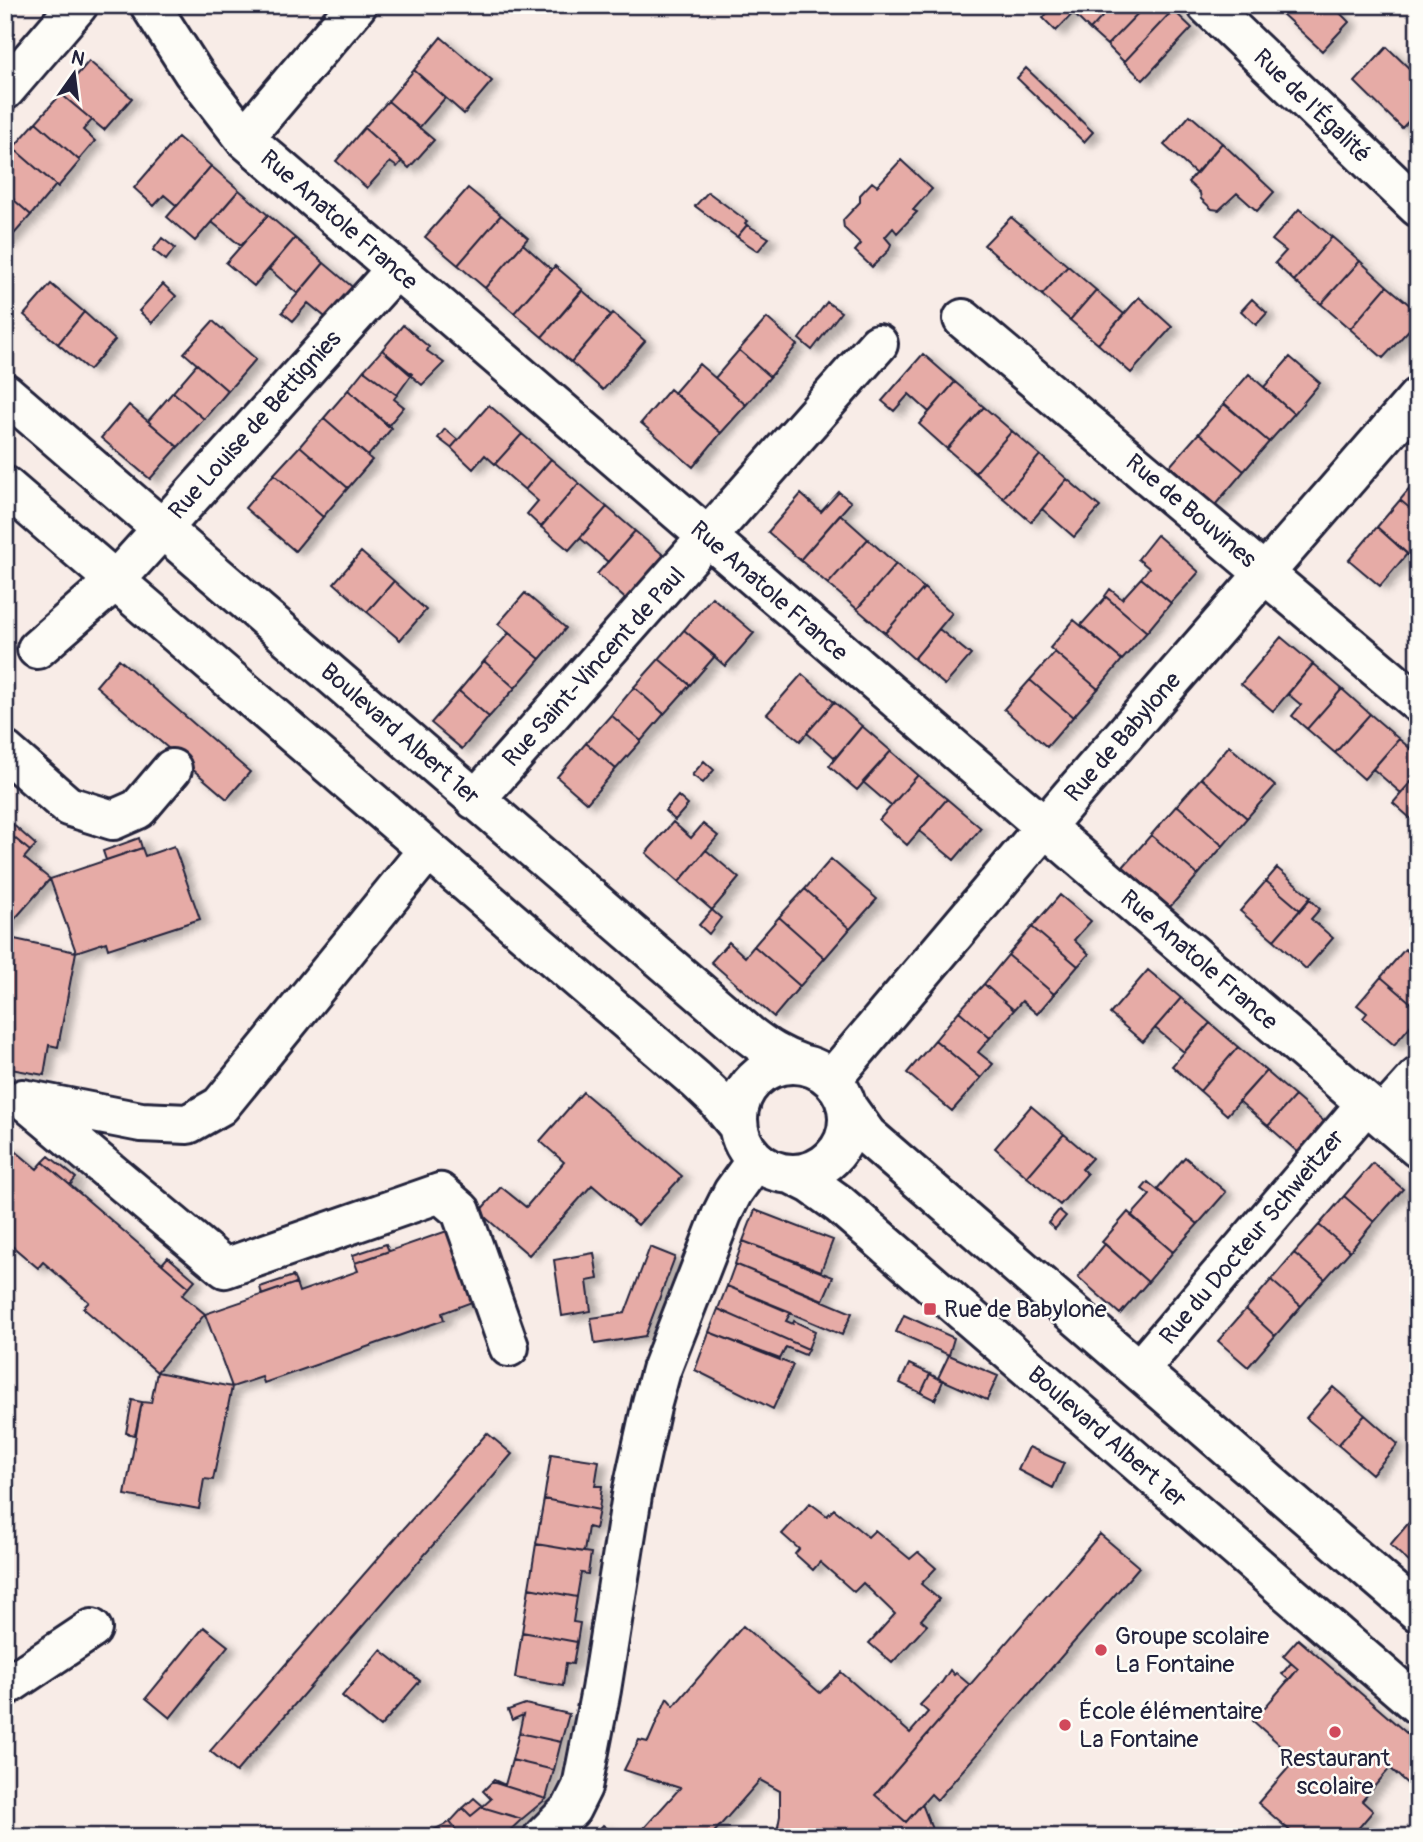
<svg xmlns="http://www.w3.org/2000/svg" width="1423" height="1842" font-family="Pangolin,sans-serif">
	<style>
		.building { fill: #e6aba6; stroke: #22223b; stroke-width: 2; filter: url(#shadow) }
		.lines { fill: none; stroke-linecap: round; stroke-linejoin: round }
		.minor-casing { stroke: #22223b; stroke-width: 44 }
		.minor { stroke: #fdfcf7; stroke-width: 38 }
		.poi-dot { fill: #d1495b; stroke: #fdfcf7; stroke-width: 2.5 }
		.labels { text-anchor: middle; dominant-baseline: central; stroke-width: 5; stroke-linejoin: round; paint-order: stroke }
		.street-label { font-size: 24px; fill: #22223b; stroke: #fdfcf7 }
		.poi-label { font-size: 24px; fill: #22223b; stroke: #fdfcf7; text-anchor: start }
	</style>
	<defs>
		<filter id="shadow"><feDropShadow dx="8" dy="4.5" stdDeviation="3.5" flood-color="#0004"/></filter>
	</defs>
	<rect width="100%" height="100%" fill="#f8ece7"/>
	<filter id="ink" filterUnits="userSpaceOnUse"><feTurbulence type="fractalNoise" baseFrequency=".0143" numOctaves="2"/><feDisplacementMap in="SourceGraphic" scale="14" xChannelSelector="R" yChannelSelector="G"/><feConvolveMatrix kernelMatrix="1 2 1 2 8 2 1 2 1" color-interpolation-filters="sRGB"/></filter>
	<g filter="url(#ink)">
		<path class="building" d="M1054,5H1081L1056,31L1043,18Z
			M1081,5H1113L1090,30L1073,13Z
			M1113,5H1146L1107,45L1090,30Z
			M1146,5H1168L1173,10L1124,62L1107,45Z
			M1287,5H1332L1349,22L1322,51L1280,12Z
			M1173,10L1192,28L1143,80L1124,62Z
			M441,37L492,81L464,114L414,70Z
			M1387,47L1418,77V111L1402,128L1355,82Z
			M89,61L132,98L104,130L61,94Z
			M1026,68L1093,132L1084,142L1017,78Z
			M414,70L445,98L419,128L388,101Z
			M61,94L92,120L83,130L95,141L79,160L36,122Z
			M388,101L434,140L409,168L364,128Z
			M1190,115L1222,143L1196,174L1164,145Z
			M36,122L80,161L58,187L13,148Z
			M364,128L402,161L397,167L390,162L367,188L336,161Z
			M178,137L211,166L177,206L164,195L154,206L134,188Z
			M1222,143L1274,192L1257,211L1237,193L1219,210L1212,209L1201,199L1200,193L1188,182Z
			M13,148L56,185L31,215L5,192V158Z
			M901,160L932,189L913,210L917,212L897,233L893,228L885,237L891,244L889,250L872,267L855,251L861,244L844,228L843,220L860,202V195L872,182L877,186Z
			M211,166L239,190L195,241L167,217Z
			M468,188L501,215L458,265L425,237Z
			M239,190L268,215L241,246L212,222Z
			M5,192L31,215L6,243H5Z
			M708,192L747,221L745,223L747,225L737,237L695,206Z
			M1299,209L1332,237L1294,281L1275,263L1286,251L1272,240Z
			M268,215L295,238L254,286L226,263Z
			M501,215L528,238L485,288L458,265Z
			M1011,217L1068,266L1042,295L984,245Z
			M747,225L769,238L758,251L737,237Z
			M1332,237L1360,261L1321,304L1294,281Z
			M162,238L175,248L166,260L153,250Z
			M295,238L324,263L298,294L269,269Z
			M523,244L552,270L514,313L485,288Z
			M1360,261L1387,286L1350,329L1321,304Z
			M324,263L356,290L330,321L308,303L293,321L282,312Z
			M555,266L583,290L542,337L514,313Z
			M1068,266L1096,290L1070,320L1042,295Z
			M51,284L84,312L58,344L24,315Z
			M163,284L176,296L152,323L139,311Z
			M1387,286L1418,312V320L1383,358L1350,329Z
			M582,290L611,315L571,362L542,337Z
			M1096,290L1124,314L1098,344L1070,320Z
			M1139,297L1172,327L1131,373L1098,344Z
			M1252,299L1267,313L1256,325L1241,311Z
			M827,302L841,312L812,350L799,339Z
			M84,312L115,340L89,370L58,344Z
			M613,313L645,341L603,390L571,362Z
			M767,318L797,345L770,377L739,350Z
			M213,321L256,359L228,391L184,353Z
			M403,325L429,347L427,351L444,363L422,385L382,350Z
			M382,350L412,374L397,395L364,370Z
			M739,350L770,377L746,405L715,378Z
			M923,354L955,382L929,412L909,394L894,411L882,401Z
			M1290,357L1320,383L1294,414L1264,387Z
			M197,364L228,391L204,419L173,392Z
			M699,364L746,405L721,433L674,393Z
			M364,370L397,395L394,399L404,407L388,426L348,390Z
			M1249,374L1294,414L1269,442L1224,403Z
			M955,382L984,407L947,449L919,424Z
			M670,389L721,433L693,467L641,423Z
			M348,390L392,428L368,456L324,418Z
			M173,392L204,419L178,447L148,421Z
			M1224,404L1269,442L1244,471L1199,433Z
			M129,405L178,447L150,479L101,438Z
			M489,405L522,434L495,464L485,455L473,469L451,448Z
			M984,407L1012,431L975,473L947,449Z
			M324,418L372,460L348,488L300,446Z
			M445,429L458,440L451,448L438,438Z
			M1012,431L1040,455L1003,498L975,473Z
			M1199,433L1244,471L1215,505L1170,466Z
			M522,434L551,459L525,490L495,464Z
			M300,446L348,488L323,517L274,474Z
			M1040,455L1067,479L1031,522L1003,498Z
			M551,459L579,483L541,527L527,514L538,501L525,490Z
			M274,474L323,517L295,551L245,508Z
			M1067,479L1100,507L1074,537L1042,509Z
			M1418,479V515L1400,500Z
			M579,483L607,507L569,550L541,527Z
			M839,492L851,502L800,560L768,532L801,494L821,512Z
			M1400,500L1418,515V563L1377,527Z
			M607,507L635,531L608,562L580,538Z
			M840,514L868,539L828,584L800,560Z
			M1377,527L1407,554L1380,586L1349,560Z
			M635,531L667,558L629,602L597,574Z
			M1157,535L1199,572L1171,603L1141,578L1149,568L1138,559Z
			M868,539L896,564L857,609L828,584Z
			M361,552L394,581L367,612L334,583Z
			M896,564L924,588L885,633L857,609Z
			M1141,578L1171,603L1147,632L1105,596L1110,589L1122,599Z
			M394,581L426,610L400,640L367,612Z
			M924,588L952,613L914,659L885,633Z
			M525,593L566,628L540,659L498,624Z
			M712,597L754,633L725,666L684,630Z
			M1106,597L1147,632L1122,660L1081,625Z
			M1074,620L1122,660L1098,689L1050,648Z
			M939,629L971,655L945,685L914,659Z
			M684,630L715,656L690,685L659,659Z
			M509,633L540,659L515,688L484,661Z
			M1281,637L1313,664L1273,711L1241,684Z
			M1055,652L1098,689L1073,717L1030,680Z
			M119,659L250,772L227,799L96,686Z
			M659,659L690,685L664,714L634,687Z
			M484,661L515,688L489,717L459,691Z
			M1313,664L1342,689L1307,729L1292,716L1301,705L1288,694Z
			M802,674L834,702L800,741L767,714Z
			M1030,680L1073,717L1047,747L1004,709Z
			M634,687L664,714L641,741L611,715Z
			M1342,689L1370,714L1335,753L1307,729Z
			M459,691L489,717L462,749L431,723Z
			M834,702L862,726L835,758L807,733Z
			M1370,714L1399,739L1364,779L1335,753Z
			M611,715L641,741L616,769L586,743Z
			M862,726L891,751L857,790L829,766Z
			M1399,739L1418,755V774L1401,793L1373,769Z
			M586,743L616,769L587,803L557,777Z
			M1229,746L1275,786L1247,818L1201,778Z
			M891,751L918,775L891,806L863,782Z
			M704,761L714,770L703,783L692,775Z
			M1418,774V825L1393,803Z
			M918,775L947,799L907,845L879,820Z
			M1201,778L1247,818L1223,846L1177,805Z
			M678,796L688,805L675,820L665,811Z
			M947,799L981,828L954,860L919,831Z
			M1177,805L1223,846L1198,875L1151,835Z
			M10,822L36,845L30,851L5,830Z
			M673,822L691,838L703,824L718,836L679,882L646,853Z
			M5,830L30,851L24,858L50,879L5,930Z
			M1151,835L1198,875L1170,907L1123,867Z
			M139,838L142,848L106,860L103,851Z
			M174,846L200,919L108,949L106,942L76,952L50,879L142,848L145,856Z
			M706,850L739,878L712,910L679,882Z
			M831,859L877,899L850,929L805,889Z
			M1277,868L1311,897L1300,910L1266,881Z
			M1266,881L1300,910L1274,940L1240,911Z
			M805,889L850,929L825,958L779,917Z
			M1060,895L1091,921L1074,940L1089,954L1078,966L1032,927Z
			M1310,899L1320,909L1311,919L1333,938L1306,969L1274,940Z
			M712,910L721,918L709,934L699,925Z
			M779,917L825,958L800,986L754,946Z
			M1032,927L1078,966L1054,994L1008,955Z
			M5,937L76,952L58,1047L49,1045L44,1075L5,1068Z
			M729,942L745,957L754,946L800,986L774,1017L711,962Z
			M1405,949L1418,960V1009L1381,977Z
			M1008,955L1054,994L1037,1014L1022,1001L1014,1010L984,984Z
			M1148,970L1181,998L1143,1042L1110,1014Z
			M1381,977L1418,1009V1017L1394,1045L1363,1018L1367,1013L1357,1005Z
			M984,984L1014,1010L990,1038L959,1011Z
			M1181,998L1210,1023L1184,1052L1155,1028Z
			M959,1011L990,1038L978,1052L993,1064L981,1078L935,1040Z
			M1210,1023L1238,1047L1200,1091L1172,1066Z
			M935,1040L981,1078L952,1111L907,1073Z
			M1238,1047L1266,1071L1227,1115L1200,1091Z
			M1266,1071L1295,1096L1268,1126L1239,1101Z
			M583,1092L682,1176L638,1225L592,1185L529,1255L479,1212L501,1187L526,1207L564,1162L540,1141Z
			M1295,1096L1326,1123L1300,1154L1268,1126Z
			M1031,1106L1064,1134L1027,1177L995,1148Z
			M1064,1134L1092,1158L1082,1169L1087,1174L1060,1205L1027,1177Z
			M5,1147L9,1150L12,1148L37,1169L43,1162L189,1287L182,1295L205,1314L157,1372L83,1308L89,1302L43,1262L38,1268L5,1240Z
			M49,1156L76,1178L70,1185L43,1162Z
			M1185,1157L1226,1192L1198,1224L1157,1189Z
			M1373,1163L1403,1189L1374,1222L1344,1196Z
			M1148,1182L1198,1224L1173,1252L1131,1216L1150,1195L1142,1189Z
			M1344,1196L1374,1222L1350,1251L1319,1225Z
			M755,1210L833,1240L821,1271L743,1241Z
			M1059,1210L1066,1216L1055,1229L1048,1223Z
			M1128,1212L1173,1252L1148,1282L1102,1242Z
			M1319,1225L1350,1251L1325,1279L1294,1253Z
			M447,1231L472,1302L442,1313L444,1320L264,1383L262,1377L232,1387L205,1314L296,1283L299,1292L358,1271L355,1263Z
			M743,1241L833,1277L823,1300L735,1264Z
			M386,1244L389,1251L355,1263L353,1255Z
			M1105,1244L1148,1282L1120,1314L1078,1277Z
			M650,1247L675,1257L645,1336L595,1344L591,1318L625,1313Z
			M594,1253L598,1279L587,1281L591,1311L562,1316L554,1260Z
			M1294,1253L1325,1279L1301,1306L1271,1280Z
			M168,1257L195,1280L189,1287L162,1264Z
			M735,1264L852,1313L842,1335L727,1286Z
			M293,1276L296,1283L262,1295L260,1287Z
			M1271,1280L1301,1306L1275,1336L1246,1309Z
			M727,1286L791,1312L786,1321L793,1324L794,1321L815,1331L808,1349L718,1309Z
			M718,1309L808,1349L805,1355L786,1347L780,1359L709,1332Z
			M1246,1309L1275,1336L1248,1367L1218,1341Z
			M904,1315L954,1338L949,1355L896,1332Z
			M709,1332L793,1365L773,1409L695,1370Z
			M949,1355L998,1376L987,1400L938,1378Z
			M909,1364L930,1374L921,1393L900,1383Z
			M157,1372L232,1387L213,1480L204,1479L199,1509L125,1495L142,1402L151,1403Z
			M930,1374L943,1381L935,1400L921,1393Z
			M1333,1387L1365,1415L1338,1445L1306,1418Z
			M132,1400L142,1402L135,1435L126,1433Z
			M1365,1415L1398,1444L1372,1474L1338,1445Z
			M487,1433L512,1454L236,1772L210,1751Z
			M1029,1447L1064,1463L1053,1488L1018,1470Z
			M551,1454L599,1461L595,1486H602L599,1510L544,1499Z
			M544,1499L599,1510L595,1529L588,1527L584,1552L536,1544Z
			M810,1503L827,1516L834,1509L868,1537L875,1530L910,1559L918,1552L936,1568L921,1584L939,1599L921,1620L927,1625L892,1663L869,1643L895,1614L863,1583L854,1592L820,1562L813,1570L795,1554L799,1549L782,1534Z
			M1417,1513L1418,1514V1570L1390,1545Z
			M1100,1534L1139,1567L937,1800L931,1794L906,1822L875,1795Z
			M536,1544L591,1553L588,1574L581,1573L577,1597L529,1588Z
			M529,1588L577,1597L573,1622L580,1623L577,1642L522,1632Z
			M743,1626L820,1693L841,1672L910,1733L928,1712L920,1705L942,1682L950,1670L954,1675L956,1673L970,1685L875,1795L906,1822L922,1804L935,1837H776L780,1816V1791L760,1780L710,1837H636L680,1788L624,1770L639,1740L648,1742L667,1698L674,1706Z
			M204,1627L228,1646L170,1718L146,1698Z
			M522,1632L577,1642L573,1664L566,1663L563,1686L515,1678Z
			M1298,1639L1418,1743V1779L1411,1787L1390,1768L1362,1801L1373,1811L1351,1837H1314L1307,1831L1302,1837H1297L1258,1803L1296,1759L1253,1721L1298,1669L1283,1656Z
			M381,1650L420,1681L380,1727L342,1696Z
			M1291,1663L1298,1669L1289,1680L1282,1674Z
			M525,1704L569,1714L561,1742L519,1733L523,1715L512,1720L508,1710Z
			M519,1733L561,1742L554,1770L512,1760Z
			M512,1760L554,1770L546,1799L492,1782L494,1780L505,1785Z
			M492,1782L546,1799L522,1819L482,1807L491,1799L483,1791Z
			M474,1798L483,1806L471,1816L463,1808Z
			M482,1807L522,1819L503,1837H461L450,1822L463,1808L471,1816Z
			M450,1822L461,1837H419Z
			M603,1825L618,1837H592Z"/>
		<g class="lines">
			<defs>
				<path id="minor" d="M150,5L193,72L244,138L1418,1148
					M1207,5L1418,207
					M5,90L78,5
					M244,138L357,5
					M963,319L1418,703
					M5,393L748,1034C766,1048 780,1057 801,1064
					M5,486L696,1080L716,1099L738,1126
					M37,649L115,581L396,269
					M5,751L68,806L113,820L138,809L172,769
					M475,800L878,344
					M738 1119a55 55 0 1 1 110 0a55 55 0 1 1-110 0Z
					M832,1079L1070,797L1418,397
					M23,1099L225,1268L440,1193L461,1211L509,1347
					M28,1100L141,1122L188,1124L220,1106L427,851
					M847,1107L867,1135L1418,1612
					M1382,1117L1418,1077
					M793,1175L811,1184L839,1204L1418,1705
					M1139,1370L1366,1104
					M5,1687L92,1629
					M543,1837L571,1809L582,1787L601,1690L633,1489L652,1403L661,1370L722,1214L733,1192L756,1160"/>
			</defs>
			<use href="#minor" class="minor-casing"/>
			<use href="#minor" class="minor"/>
		</g>
	</g>
	<g class="poi-dot">
		<rect x="923" y="1302" width="14" height="14" rx="3.5"/>
		<circle cx="1101" cy="1650" r="7"/>
		<circle cx="1065" cy="1725" r="7"/>
		<circle cx="1335" cy="1732" r="7"/>
	</g>
	<g class="labels">
		<g class="street-label">
			<text transform="translate(1312 106) rotate(44)">Rue de l'Égalité</text>
			<text transform="translate(339 220) rotate(41)">Rue Anatole France</text>
			<text transform="translate(255 425) rotate(-48)">Rue Louise de Bettignies</text>
			<text transform="translate(1191 511) rotate(40)">Rue de Bouvines</text>
			<text transform="translate(769 591) rotate(41)">Rue Anatole France</text>
			<text transform="translate(594 667) rotate(-48)">Rue Saint-Vincent de Paul</text>
			<text transform="translate(400 734) rotate(41)">Boulevard Albert 1er</text>
			<text transform="translate(1123 737) rotate(-49)">Rue de Babylone</text>
			<text transform="translate(1199 960) rotate(41)">Rue Anatole France</text>
			<text transform="translate(1252 1237) rotate(-50)">Rue du Docteur Schweitzer</text>
			<text transform="translate(1107 1437) rotate(41)">Boulevard Albert 1er</text>
		</g>
		<g class="poi-label">
			<text x="944" y="1309">Rue de Babylone</text>
			<text x="1115" y="1636">Groupe scolaire<tspan x="1115" dy="28">La Fontaine</tspan></text>
			<text x="1079" y="1711">École élémentaire<tspan x="1079" dy="28">La Fontaine</tspan></text>
			<text x="1335" y="1758" text-anchor="middle">Restaurant<tspan x="1335" dy="28">scolaire</tspan></text>
		</g>
	</g>
	<rect width="1423" height="1842" fill="none" stroke="#fdfcf7" stroke-width="28"/>
	<rect x="14" y="14" width="1395" height="1814" fill="none" stroke="#22223b" stroke-width="2.5" filter="url(#ink)"/>
	<g transform="translate(74 74) rotate(14)" stroke="#fdfcf7" stroke-width="5" paint-order="stroke">
	<path d="M0-5L12 26L0 18L-12 26Z" fill="#22223b"/>
	<text y="-10" font-size="19" font-weight="bold" text-anchor="middle" fill="#22223b">N</text>
	</g>
</svg>
